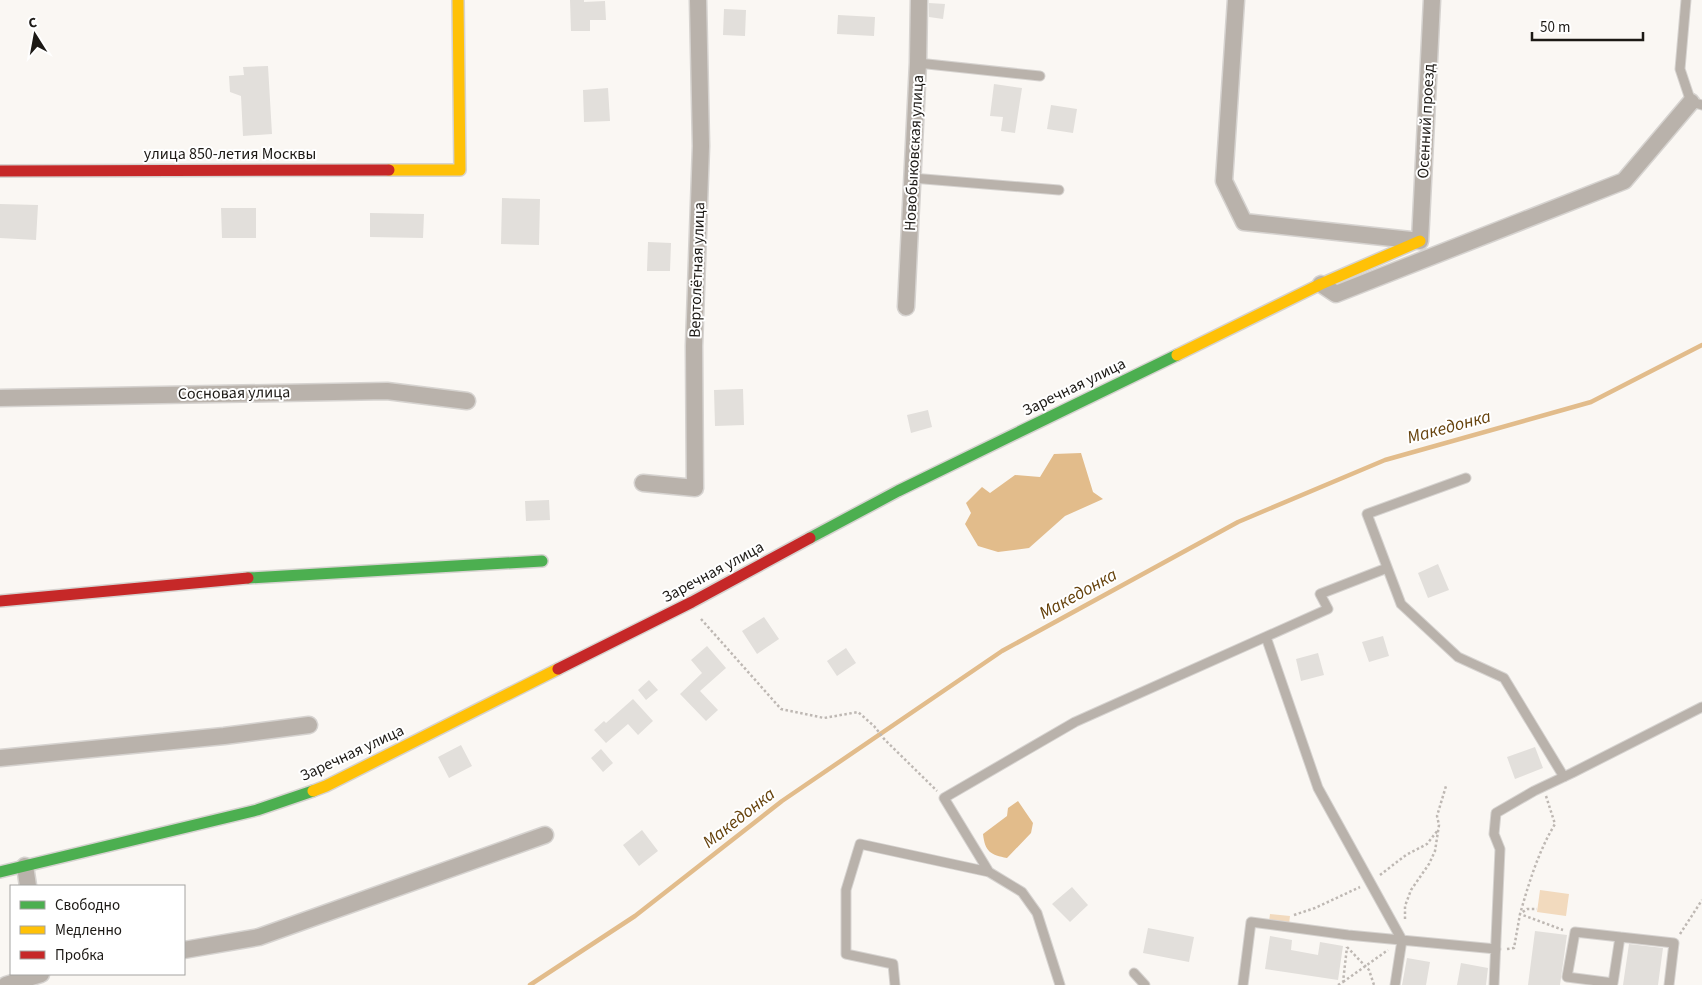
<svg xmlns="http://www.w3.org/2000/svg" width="1702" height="985" font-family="'Source Sans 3',sans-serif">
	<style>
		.green { fill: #f2dabe }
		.water { fill: #e2bc8b }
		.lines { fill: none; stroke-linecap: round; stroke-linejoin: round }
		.stream { stroke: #e2bc8b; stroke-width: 4.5 }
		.building { fill: #e2dfdb }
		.lane-casing { stroke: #d6d3d0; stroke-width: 11 }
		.street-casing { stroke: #d6d3d0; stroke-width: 19 }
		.fast-casing { stroke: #d6d3d0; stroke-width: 14 }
		.slow-casing { stroke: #d6d3d0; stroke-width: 14 }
		.jam-casing { stroke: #d6d3d0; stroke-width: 14 }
		.path { stroke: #beb8b3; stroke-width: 2.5; stroke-dasharray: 2.5 2.5; stroke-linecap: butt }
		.lane { stroke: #b9b2ab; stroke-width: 9 }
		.street { stroke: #b9b2ab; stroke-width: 16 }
		.fast { stroke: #4caf50; stroke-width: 11 }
		.slow { stroke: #ffc107; stroke-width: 11 }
		.jam { stroke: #c62828; stroke-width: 11 }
		.labels { text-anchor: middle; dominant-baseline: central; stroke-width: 4; stroke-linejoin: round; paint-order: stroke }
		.street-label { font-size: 16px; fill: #1c1915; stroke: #fff }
		.water-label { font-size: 18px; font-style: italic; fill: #66420c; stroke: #fff }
	</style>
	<rect width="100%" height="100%" fill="#faf7f3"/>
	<path class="green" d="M1540,890L1569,894L1566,916L1537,912Z
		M1270,914L1290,916L1288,932L1268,929Z"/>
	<path class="water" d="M1081,453L1093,492L1103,499L1065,516L1029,548L998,552L978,546L965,524L971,513L966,503L982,487L990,493L1015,475L1040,477L1054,454Z
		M1018,801L1033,823L1031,833L1007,858C991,855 985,852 983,834L1007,816L1008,808Z"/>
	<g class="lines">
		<path class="stream" d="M530,985L635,916L782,801L1002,651L1238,522L1385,460L1591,402L1702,345"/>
	</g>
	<path class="building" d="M570,0H584V2L605,1L606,20H590V31H571Z
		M929,3L945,4L943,19L929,17Z
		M724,9L746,10L745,36L723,35Z
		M838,15L875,17L874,36L837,34Z
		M268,66L272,134L243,136L241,96L230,92L229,76L244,75L243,67Z
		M994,84L1022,88L1015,133L1001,131L1003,117L990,116Z
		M608,88L610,121L584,122L583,90Z
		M1051,105L1077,109L1073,133L1047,129Z
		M502,198L540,199L539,245L501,244Z
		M0,204L38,205L36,240L0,238Z
		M221,208H256V238H222Z
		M370,213L424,214L423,238L370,237Z
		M648,242L671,243L670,271H647Z
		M743,389L744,425L715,426L714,390Z
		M928,410L932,427L911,433L907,415Z
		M549,500L550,520L526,521L525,501Z
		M1438,564L1449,590L1428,598L1418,573Z
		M764,617L779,639L757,654L742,631Z
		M1383,636L1389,656L1369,662L1362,642Z
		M707,646L726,668L700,691L718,710L706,721L680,694L702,673L691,660Z
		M846,648L856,663L837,676L827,661Z
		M1318,653L1324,675L1301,681L1296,659Z
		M649,680L658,690L646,700L638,690Z
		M633,699L653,721L638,735L628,724L606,743L594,730L604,721L606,723Z
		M461,745L472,766L449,778L438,757Z
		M1535,747L1543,768L1515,779L1507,757Z
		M601,749L613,763L603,772L591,758Z
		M642,830L658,851L639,866L623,845Z
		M1072,887L1088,905L1070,922L1052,904Z
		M1148,928L1194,937L1189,962L1143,953Z
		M1535,931L1567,935L1560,985H1528Z
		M1270,936L1292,940L1291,950L1318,955L1320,942L1343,946L1338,980L1265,969Z
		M1629,944L1663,948L1658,985H1623Z
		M1407,958L1430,962L1426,985H1402Z
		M1461,963L1488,968L1486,985H1457Z"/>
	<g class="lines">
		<defs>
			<path id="lane" d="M1686,0L1680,69L1691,102L1702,105
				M918,63L1040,76
				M912,178L1059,190
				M1466,478L1367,514L1401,604L1458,657L1504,678L1564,777
				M1266,637L1318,788L1402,940L1395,985
				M1620,937L1613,983L1567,977L1575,932L1674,943L1669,985
				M1134,973L1145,985
				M895,985L893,964L846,954V890L860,844L989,872
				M1060,985L1037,913L1022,892L989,872L944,798L1075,722L1328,609L1320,594L1387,568
				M1243,985L1251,922L1348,935L1496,949
				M1494,985L1500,849L1494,834L1496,813L1534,791L1572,773L1702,707"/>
			<path id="street" d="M1236,0L1224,181L1244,222L1420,241L1432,0
				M1321,284L1336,294L1624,181L1691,102
				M906,307L918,63L919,0
				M0,398L387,391L467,401
				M643,483L695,488L694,346L701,146L698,0
				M0,758L224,736L309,725
				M25,866L28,886
				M184,950L259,937L545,835
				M6,985L41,974"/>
			<path id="fast" d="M810,538L898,491L1177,355
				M248,578L542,561
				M0,872L257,810L313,791"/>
			<path id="slow" d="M389,170H460L458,0
				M1177,355L1321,284L1420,241
				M313,791L326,786L558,669"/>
			<path id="jam" d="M0,171L389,170
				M0,601L248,578
				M558,669L692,602L810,538"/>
		</defs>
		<use href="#lane" class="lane-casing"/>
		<use href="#street" class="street-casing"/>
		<use href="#fast" class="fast-casing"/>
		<use href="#slow" class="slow-casing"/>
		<use href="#jam" class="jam-casing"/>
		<path class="path" d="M701,619L781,709L824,718L858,712L874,726L885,740L937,791
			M1546,796L1555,824C1538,852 1529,883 1520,914L1563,930
			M1380,875L1406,855L1427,844L1438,830
			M1294,915L1315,908L1360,887
			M1405,919V906L1411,890L1429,864L1435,851L1439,825L1437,816L1446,786
			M1680,934L1702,900
			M1347,947L1369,970L1374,985
			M1507,949L1514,948L1520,914L1527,909H1537
			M1343,982L1388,950
			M1338,985L1343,982L1347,947"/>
		<use href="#lane" class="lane"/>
		<use href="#street" class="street"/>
		<use href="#fast" class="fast"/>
		<use href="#slow" class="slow"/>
		<use href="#jam" class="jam"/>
	</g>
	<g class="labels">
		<g class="street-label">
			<text transform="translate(1426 121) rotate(-87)">Осенний проезд</text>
			<text transform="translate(914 153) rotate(-87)">Новобыковская улица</text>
			<text x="230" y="154">улица 850-летия Москвы</text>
			<text transform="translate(697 270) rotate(-88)">Вертолётная улица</text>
			<text transform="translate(1074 387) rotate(-26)">Заречная улица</text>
			<text transform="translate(234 393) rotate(-1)">Сосновая улица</text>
			<text transform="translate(713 572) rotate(-28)">Заречная улица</text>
			<text transform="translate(352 753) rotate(-25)">Заречная улица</text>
		</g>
		<g class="water-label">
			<text transform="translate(1449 427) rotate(-15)">Македонка</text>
			<text transform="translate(1078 594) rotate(-29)">Македонка</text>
			<text transform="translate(739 818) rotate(-38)">Македонка</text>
		</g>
	</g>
	<rect x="10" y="885" width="175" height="90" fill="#ffffff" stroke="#a4a3a1"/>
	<rect x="20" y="901" width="25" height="8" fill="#4caf50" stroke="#a4a3a1"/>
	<text x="55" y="910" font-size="15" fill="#1c1915">Свободно</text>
	<rect x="20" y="926" width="25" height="8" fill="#ffc107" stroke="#a4a3a1"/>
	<text x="55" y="935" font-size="15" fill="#1c1915">Медленно</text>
	<rect x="20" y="951" width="25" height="8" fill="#c62828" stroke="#a4a3a1"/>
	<text x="55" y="960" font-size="15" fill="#1c1915">Пробка</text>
	<g transform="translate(35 35) rotate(349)" stroke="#ffffff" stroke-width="4" paint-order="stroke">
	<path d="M0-4L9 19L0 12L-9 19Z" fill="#1c1915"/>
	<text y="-8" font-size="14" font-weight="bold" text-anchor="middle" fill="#1c1915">С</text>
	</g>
	<path d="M1532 32v8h111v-8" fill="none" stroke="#1c1915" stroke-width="2.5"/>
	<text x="1540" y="32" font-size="15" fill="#1c1915" stroke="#ffffff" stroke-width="4" paint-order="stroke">50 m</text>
</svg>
